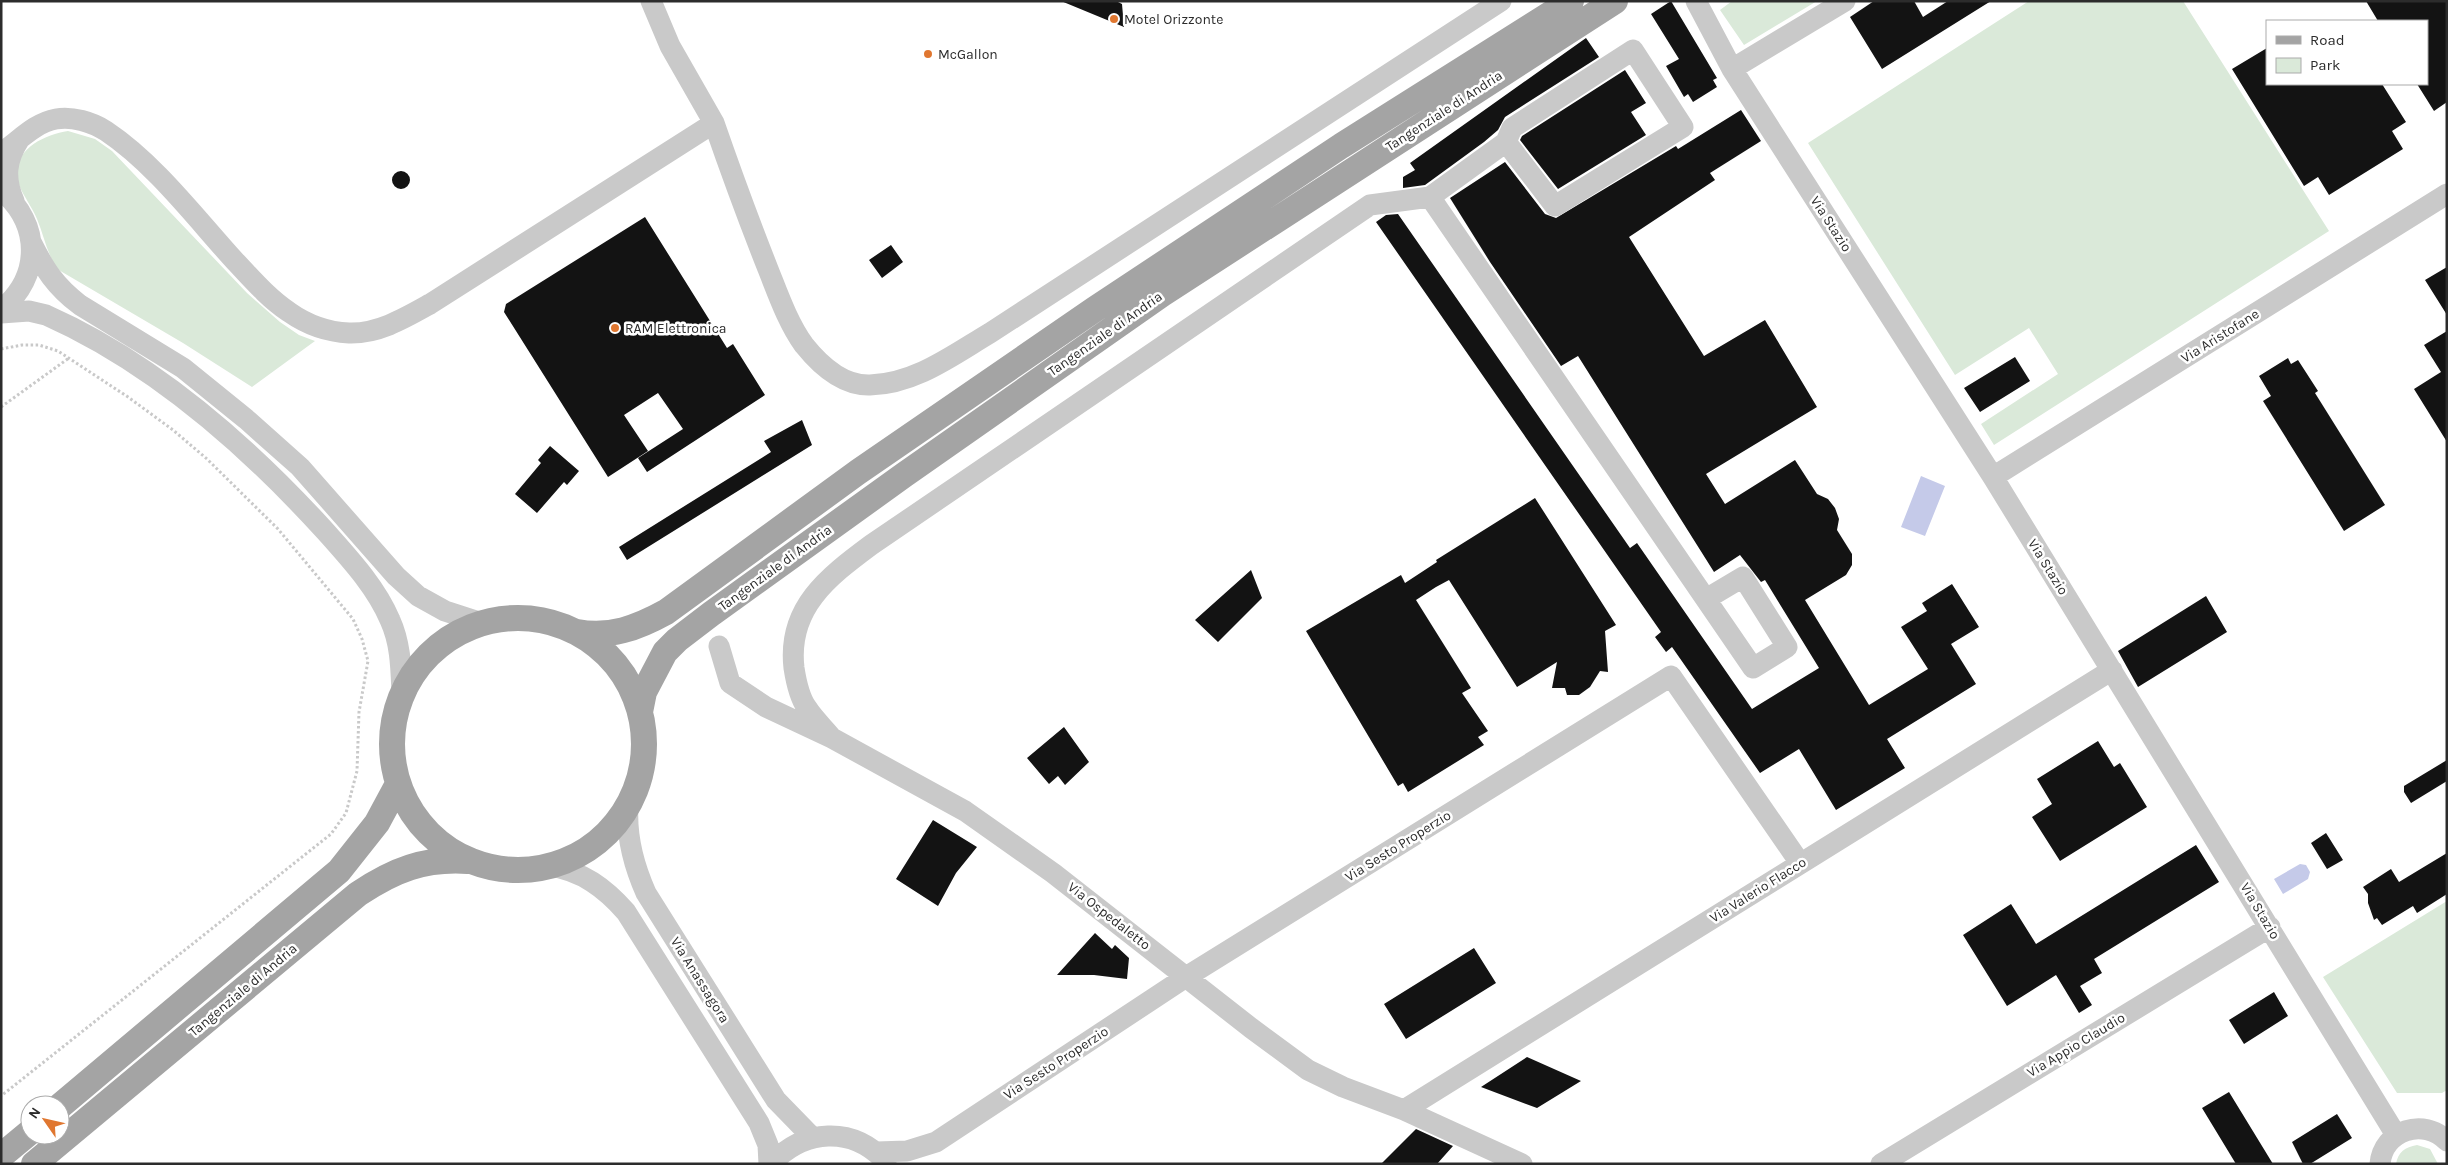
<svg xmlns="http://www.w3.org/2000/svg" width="2448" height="1165" font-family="Karla,sans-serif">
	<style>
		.green { fill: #dae9d9 }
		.water { fill: #c5cae9 }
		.building { fill: #131313 }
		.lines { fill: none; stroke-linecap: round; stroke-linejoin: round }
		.path { stroke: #c9c9c9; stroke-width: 3; stroke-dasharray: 2.5 2.5; stroke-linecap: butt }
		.minor { stroke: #c9c9c9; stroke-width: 21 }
		.major { stroke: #a4a4a4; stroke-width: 26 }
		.poi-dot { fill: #e07730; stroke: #fff; stroke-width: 2 }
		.labels { text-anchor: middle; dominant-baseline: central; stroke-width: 5; stroke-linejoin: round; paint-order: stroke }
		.poi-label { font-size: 14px; fill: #2c2c2c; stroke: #fff; text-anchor: start }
		.street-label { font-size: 14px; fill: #2c2c2c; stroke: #fff }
	</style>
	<rect width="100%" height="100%" fill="#fff"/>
	<path class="green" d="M1732,1H1817L1744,45L1720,10Z
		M2029,1H2183L2329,231L1994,445L1981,424L2058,374L2029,328L1955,375L1808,143Z
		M68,131L95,139L112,151L247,293L280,322L299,335L315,341L252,387L183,343L57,269C47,253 44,236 37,219C32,207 24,197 19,185C8,152 42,135 68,131Z
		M2447,901V1090L2442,1093H2397L2323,977Z
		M2417,1145L2430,1149L2438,1164H2396C2398,1152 2405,1147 2417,1145Z"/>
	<path class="water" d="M1921,476L1945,486L1925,536L1901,527Z
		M2300,864L2306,865L2310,872L2308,879L2283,894L2274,879Z"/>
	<path class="building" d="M1061,1H1116L1122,4L1124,27Z
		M1671,1L1717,78L1713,80L1717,87L1693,102L1688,94L1684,97L1666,66L1679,59L1651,14Z
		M1874,1H1914L1923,17L1948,1H1991L1882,69L1850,17Z
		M2366,1H2447V102L2434,111L2417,84H2427V21H2378Z
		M1586,38L1599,57L1505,117L1498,130L1484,142L1425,185L1403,188V177L1415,170L1410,163Z
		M2267,48V84H2382L2406,122L2392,131L2403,149L2329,195L2318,177L2304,186L2232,69Z
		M1625,70L1646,103L1631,112L1646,135L1558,189L1520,140L1522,136Z
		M1741,110L1761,141L1710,173L1715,180L1629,237L1704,356L1765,320L1817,407L1706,474L1725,504L1795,460L1817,494L1828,499L1835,508L1839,519L1837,530L1852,554V565L1846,575L1805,600L1869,705L1928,669L1901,627L1927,611L1922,603L1952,584L1979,627L1951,644L1976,684L1887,739L1905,768L1836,810L1799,749L1760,773L1672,647L1666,652L1655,637L1661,632L1376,222L1386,215L1398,214L1630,548L1637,543L1752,709L1819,668L1765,580L1761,582L1740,555L1714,572L1578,356L1561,366L1490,262L1450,198L1505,162L1545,214L1556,218L1676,146L1678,149Z
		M392 180a9 9 0 1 1 18 0a9 9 0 1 1-18 0Z
		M645,217L727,348L733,344L765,395L647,472L638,458L683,429L658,393L624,415L648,451L608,477L504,312L506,304Z
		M891,245L903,262L882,278L869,260Z
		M2447,267V315L2425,280Z
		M2447,331V442L2414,389L2441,372L2424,345Z
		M2015,357L2030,381L1980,412L1964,388Z
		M2288,358L2291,364L2298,360L2318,391L2315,393L2385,505L2344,531L2263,401L2271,396L2259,376Z
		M802,420L812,445L627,560L619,547L771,452L764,441Z
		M550,446L579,471L567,485L564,482L537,513L515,494L541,463L538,460Z
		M1535,498L1616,625L1605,631L1608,672L1600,671L1590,687L1579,695H1567L1565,688H1552L1557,662L1517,687L1449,580L1436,587L1416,600L1471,688L1462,693L1488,731L1478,737L1484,745L1408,792L1403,783L1398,786L1306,631L1401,575L1405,583L1437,562L1436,560Z
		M1251,570L1262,598L1218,642L1195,620Z
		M2206,596L2227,632L2138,687L2118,651Z
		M1064,727L1089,762L1065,785L1058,776L1049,784L1027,758Z
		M2098,741L2114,767L2120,763L2147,807L2060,861L2032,817L2052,804L2037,779Z
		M2447,760V781L2411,803L2404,792V786Z
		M933,820L977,847L956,873L938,906L896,879Z
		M2326,833L2343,860L2327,869L2311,843Z
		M2196,845L2219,882L2094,959L2102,973L2080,986L2092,1005L2079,1013L2056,975L2007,1006L1963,935L2011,904L2036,944Z
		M2447,853V894L2417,913L2413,906L2382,925L2377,918L2374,920L2368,903V894L2363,887L2391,869L2399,882Z
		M1095,933L1112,949L1115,945L1129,958L1127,979L1094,975H1057Z
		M1474,948L1496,983L1406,1039L1384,1004Z
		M2274,992L2288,1016L2244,1044L2229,1020Z
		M1527,1057L1581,1081L1537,1108L1481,1087Z
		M2229,1092L2273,1164H2236L2202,1108Z
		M2337,1114L2352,1138L2310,1164H2303L2292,1142Z
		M1416,1129L1453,1146L1437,1164H1381Z"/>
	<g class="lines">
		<path class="path" d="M1,349L22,345H39L58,351L128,397L173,430L207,459L278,529L353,619L362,639L368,661L359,712L357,771L346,813L331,834L1,1096
			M1,407L69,358"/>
		<path class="minor" d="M651,1L670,46L714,123
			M1696,1L1732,69L1993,477L2396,1135
			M1732,69L1845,1
			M1,153C19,141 34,123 56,119C72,116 92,122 106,131C154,163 195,217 234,260C251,278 268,298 289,312C306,324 327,332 349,333C378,334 405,318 430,304L714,123C731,172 749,221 768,269C778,294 788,323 804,345C820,365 842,386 870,385C915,384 953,355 990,333L1501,1
			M1,190C41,224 42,276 1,310
			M1430,197L1753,668L1787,647L1743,577L1706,599
			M14,201C4,178 6,160 19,140
			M31,242C45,270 55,286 80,305L183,368L246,419L300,467L396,576L418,596L445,611L482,623
			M1,313L29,311L46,315C154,363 247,445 326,532C350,559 376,587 390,620C401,644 401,669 402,695
			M1993,477L2447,194
			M719,646L730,683L766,707L832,738L965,811L1053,873L1251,1028L1308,1070L1343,1087L1404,1110L1522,1164
			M832,738C824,728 814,719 807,708C799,697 796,681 794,668C787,608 828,577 871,545L1370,205L1430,197L1506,142L1512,128L1633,50L1683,127L1555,206L1506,142
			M628,806C626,837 633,864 646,893L776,1100L812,1137
			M550,866C582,871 605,888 626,912L759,1123L768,1145L769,1164
			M1404,1110L2112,670
			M877,1152L907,1151L936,1142L1186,977L1671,676L1800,863
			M771,1164C804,1129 852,1125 886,1162
			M1881,1164L2270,927
			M2380,1164C2383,1130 2424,1117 2447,1141"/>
		<path class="major" d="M392 744a126 126 0 1 1 252 0a126 126 0 1 1-252 0Z
			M577,632C610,638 637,628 666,612L858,472L1095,309L1341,146L1571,1
			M640,712L644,692L665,652L677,640L711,614L904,475L1162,294L1615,1
			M60,1106L339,871L377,823L398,784
			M1,1156L30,1132
			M34,1164L358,894C394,870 424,858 468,861"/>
	</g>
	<g class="poi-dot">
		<circle cx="1114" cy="19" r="5"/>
		<circle cx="928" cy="54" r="5"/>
		<circle cx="615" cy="328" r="5"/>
	</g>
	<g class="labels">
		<g class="poi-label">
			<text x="1124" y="19">Motel Orizzonte</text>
			<text x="938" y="54">McGallon</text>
			<text x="625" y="328">RAM Elettronica</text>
		</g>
		<g class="street-label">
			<text transform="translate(1444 111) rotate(-33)">Tangenziale di Andria</text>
			<text transform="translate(1831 224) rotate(57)">Via Stazio</text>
			<text transform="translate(1105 334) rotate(-35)">Tangenziale di Andria</text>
			<text transform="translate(2220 336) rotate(-32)">Via Aristofane</text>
			<text transform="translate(2048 567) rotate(58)">Via Stazio</text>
			<text transform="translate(775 568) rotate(-36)">Tangenziale di Andria</text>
			<text transform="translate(1398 846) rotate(-32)">Via Sesto Properzio</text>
			<text transform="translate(1758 890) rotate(-32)">Via Valerio Flacco</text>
			<text transform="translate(2260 911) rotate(59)">Via Stazio</text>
			<text transform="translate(1109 916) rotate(38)">Via Ospedaletto</text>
			<text transform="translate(700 980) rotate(58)">Via Anassagora</text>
			<text transform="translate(243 990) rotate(-40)">Tangenziale di Andria</text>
			<text transform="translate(2076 1045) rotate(-31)">Via Appio Claudio</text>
			<text transform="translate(1056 1063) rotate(-33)">Via Sesto Properzio</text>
		</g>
	</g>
	<rect width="2448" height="1165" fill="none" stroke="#2c2c2c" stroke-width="5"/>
	<rect x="2266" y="20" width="162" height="65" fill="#ffffff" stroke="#ababab"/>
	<rect x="2276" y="36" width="25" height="8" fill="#a4a4a4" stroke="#ababab"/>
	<text x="2310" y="45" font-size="15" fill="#2c2c2c">Road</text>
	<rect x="2276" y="58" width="25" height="15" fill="#dae9d9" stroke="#ababab"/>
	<text x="2310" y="70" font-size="15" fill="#2c2c2c">Park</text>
	<g transform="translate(45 1120) rotate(304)"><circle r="24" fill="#ffffff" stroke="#ababab"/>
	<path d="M0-4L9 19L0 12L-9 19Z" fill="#e07730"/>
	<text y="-8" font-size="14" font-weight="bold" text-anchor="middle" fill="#2c2c2c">N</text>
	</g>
</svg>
